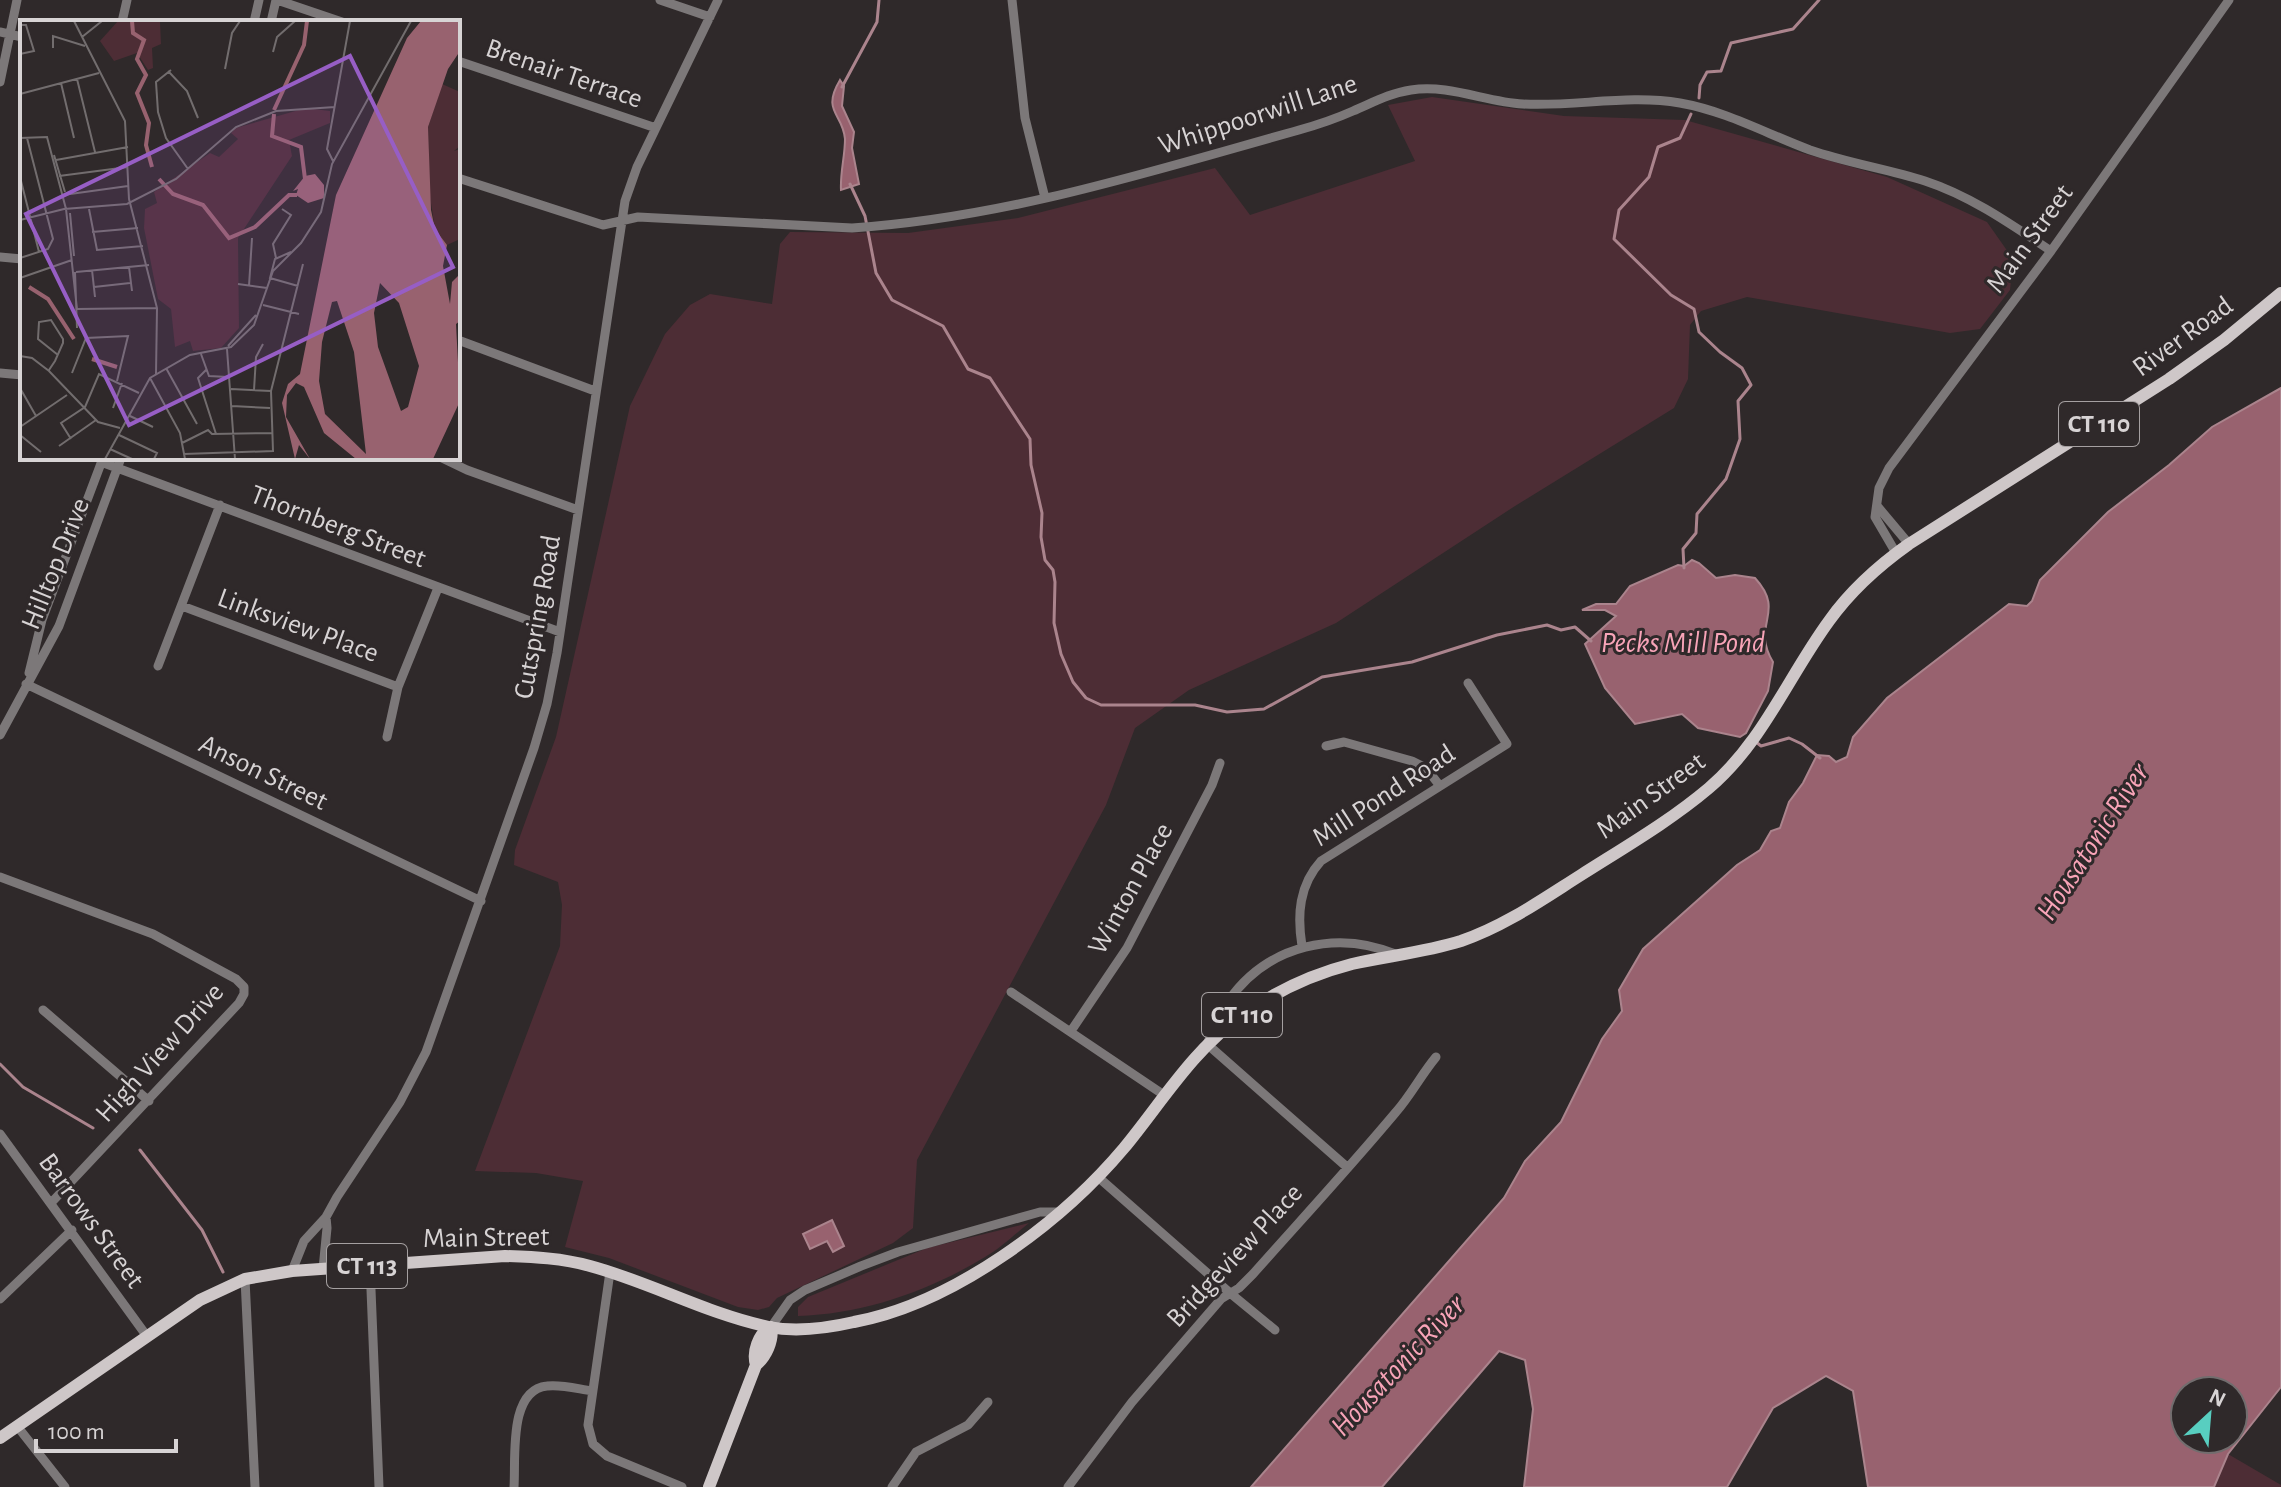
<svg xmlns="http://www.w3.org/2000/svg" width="2281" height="1487" font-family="'Alegreya Sans',sans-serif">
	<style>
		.green { fill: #4d2d35 }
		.water { fill: #98626f; stroke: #ab848d; stroke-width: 2; fill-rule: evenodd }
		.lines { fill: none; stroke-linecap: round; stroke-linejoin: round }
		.stream { stroke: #ab848d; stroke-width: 3 }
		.minor { stroke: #7c7879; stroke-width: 9 }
		.major { stroke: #cec7c8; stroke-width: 12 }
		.labels { text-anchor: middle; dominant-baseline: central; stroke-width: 6; stroke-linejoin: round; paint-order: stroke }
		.shield { fill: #2f292a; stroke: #a5a0a1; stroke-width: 2 }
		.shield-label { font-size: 26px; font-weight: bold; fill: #d7d3d4 }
		.street-label { font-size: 28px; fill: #d7d3d4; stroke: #2f292a }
		.water-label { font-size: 30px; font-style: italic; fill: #f8a4b8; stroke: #2f292a }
		.inset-river { fill: none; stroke: #98626f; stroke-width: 4 }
		.inset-road { fill: none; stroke: #726d6e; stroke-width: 2 }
		.view { fill: #975ec5; fill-opacity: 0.15; stroke: #975ec5; stroke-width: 4 }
		.inset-edge { fill: none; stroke: #d7d3d4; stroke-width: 4 }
	</style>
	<rect width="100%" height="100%" fill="#2f292a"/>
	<path class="green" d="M1432,97L1564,116L1685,120L1887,177L1987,222L2013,259L2010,290L1980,329L1950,333L1747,297L1701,311L1690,325L1688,379L1674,408L1515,506L1336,623L1189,690L1135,728L1106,805L917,1160L913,1228L893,1243L777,1298L769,1307L758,1310L738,1307L609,1258L565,1247L583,1181L536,1173L475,1171L560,946L562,905L558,882L514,865L515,850L556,737L630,406L665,334L690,305L710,294L772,304L780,244L790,232L908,233L1018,218L1215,168L1250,215L1415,161L1388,105Z
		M1029,1223C1015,1234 1001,1248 985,1257C929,1291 864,1314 798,1316V1307L808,1297L927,1248Z
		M2228,1454L2281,1485V1487H2214Z"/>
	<path class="water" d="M840,80L844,86L842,106L854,132L852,148L859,184L841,190C840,173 845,156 845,139C843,113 821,112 840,80Z
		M2281,388V1387L2228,1454L2214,1487H1868L1853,1391L1826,1376L1773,1408L1727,1487H1524L1533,1409L1525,1360L1499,1351L1382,1487H1251L1504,1198L1525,1161L1561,1122L1602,1039L1622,1011L1619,990L1643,949L1737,865L1760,850L1771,831L1780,828L1789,802L1803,783L1817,755L1829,756L1836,762L1847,757L1853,737L1887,698L2009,604L2027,606L2032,601L2040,580L2108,512L2169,465L2212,427ZM2233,1391V1439H2185V1391Z
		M1692,560L1699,563L1716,578L1735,575L1755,578C1787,613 1750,624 1773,662L1768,691L1746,733L1740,737L1698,728L1682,714L1635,724L1605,688L1585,644L1616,616L1605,610H1582L1596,604H1616L1630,586L1678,565L1684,566Z
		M832,1220L844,1246L833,1252L827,1241L810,1249L803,1234Z"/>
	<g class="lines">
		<path class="stream" d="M842,87L877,22L879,0
			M1699,98L1700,85L1707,72L1721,71L1731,43L1793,29L1819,0
			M850,184L865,216L876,273L892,300L943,326L968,369L990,378L1030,439L1031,465L1042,513L1041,537L1045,560L1053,570L1055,582L1054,623L1061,654L1073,682L1086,698L1101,705H1195L1227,712L1264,709L1322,677L1412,662L1497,635L1547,625L1561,630L1575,627L1591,641
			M1684,568L1683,549L1696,533L1697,514L1726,479L1740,439L1738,401L1751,385L1742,368L1720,352L1699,332L1694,309L1671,295L1614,239L1619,210L1649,177L1658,147L1680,138L1691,114
			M1756,742L1761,746L1789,738L1802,744L1820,758
			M0,1064L23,1087L93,1128
			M140,1150L202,1230L223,1272"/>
		<path class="minor" d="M277,0L342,22
			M660,0L710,17
			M1012,0L1025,118L1045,198
			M122,22L127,0
			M254,22L259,0
			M271,22L276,0
			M0,32L22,37
			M458,61L656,128
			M0,82L17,0
			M458,178L603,225L638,217L852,228C1005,218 1152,171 1299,130C1317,125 1335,119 1353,111C1372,103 1390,93 1411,90C1449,84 1486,102 1523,104C1575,107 1628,94 1680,103C1726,111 1767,134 1810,150C1848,163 1887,169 1925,181C1971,196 2012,225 2051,251
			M0,257L22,259
			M458,340L595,391
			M0,373L22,375
			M442,458L467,470L578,510
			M101,462L560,632
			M1878,507L1909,544
			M1896,553L1875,517L1879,488L1889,468L2051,251L2229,0
			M182,606L398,687
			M158,666L220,505
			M29,673L42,620L103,458
			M26,684L481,901
			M0,735L59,626L121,458
			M387,737L398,687L438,588
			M1326,746L1344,742L1412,761L1426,768L1440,786
			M0,877L153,934L236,979L244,987V994L239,1003L51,1203
			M1302,946C1297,915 1299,885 1321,861L1507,744L1468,683
			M1011,992L1164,1095
			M43,1010L149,1101
			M1071,1031L1127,948L1212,785L1220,763
			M0,1134L146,1335
			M1348,1168L1207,1044C1214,1029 1219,1014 1229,1000C1268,945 1337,929 1398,955
			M1098,1177L1230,1293L1275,1330
			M370,1265L379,1487
			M323,1269L327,1228L326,1217
			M292,1271L304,1241L326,1217L337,1197L400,1102L426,1052L534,748L547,704L557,653L625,201L637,167L718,0
			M610,1272L588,1425L593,1444L607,1456L682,1487
			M245,1279L255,1487
			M0,1299L72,1230
			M771,1327L790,1300L805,1290L861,1266L898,1252L1040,1212H1060
			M17,1426L65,1487
			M514,1487C516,1458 508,1390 547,1386C561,1384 578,1389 592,1391
			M892,1487L916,1452L968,1425L988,1402
			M1068,1487L1132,1402L1221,1299L1239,1288L1253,1274C1301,1220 1350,1167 1396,1112C1411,1095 1421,1075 1436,1057"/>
		<path class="major" d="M756,1365C752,1352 758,1334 771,1327
			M0,1438L200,1300L245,1279L292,1271L505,1256C533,1257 562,1258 590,1266C650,1282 707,1314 769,1327C795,1332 828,1328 854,1322C952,1304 1061,1223 1124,1148C1162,1102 1193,1049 1244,1014C1276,991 1313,974 1352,964C1388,956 1426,952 1461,941C1505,926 1543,899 1581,875C1625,847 1670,821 1709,788C1763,742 1788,677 1829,621C1851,590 1878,566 1909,544L2169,379L2224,340L2281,293
			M709,1487L756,1365C766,1357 774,1340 771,1327"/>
	</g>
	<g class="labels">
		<g class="shield">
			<rect x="2059" y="402" width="80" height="44" rx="6"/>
			<rect x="1202" y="993" width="80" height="44" rx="6"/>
			<rect x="327" y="1244" width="80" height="44" rx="6"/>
		</g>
		<g class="shield-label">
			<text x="2099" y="424">CT 110</text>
			<text x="1242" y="1015">CT 110</text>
			<text x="367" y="1266">CT 113</text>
		</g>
		<g class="street-label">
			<text transform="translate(564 74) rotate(19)">Brenair Terrace</text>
			<text transform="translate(1258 115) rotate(-18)">Whippoorwill Lane</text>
			<text transform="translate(2030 239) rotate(-54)">Main Street</text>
			<text transform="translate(2183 337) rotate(-36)">River Road</text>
			<text transform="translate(338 527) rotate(21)">Thornberg Street</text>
			<text transform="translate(56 564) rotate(-68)">Hilltop Drive</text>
			<text transform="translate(538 617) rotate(-80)">Cutspring Road</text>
			<text transform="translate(298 626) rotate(20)">Linksview Place</text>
			<text transform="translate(263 773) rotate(26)">Anson Street</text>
			<text transform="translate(1384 796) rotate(-33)">Mill Pond Road</text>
			<text transform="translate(1651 796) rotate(-36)">Main Street</text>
			<text transform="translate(1131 889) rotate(-61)">Winton Place</text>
			<text transform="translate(160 1053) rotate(-48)">High View Drive</text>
			<text transform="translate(91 1221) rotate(54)">Barrows Street</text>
			<text transform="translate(486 1238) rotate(-1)">Main Street</text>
			<text transform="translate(1235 1256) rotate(-47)">Bridgeview Place</text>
		</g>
		<g class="water-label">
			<text x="1683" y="643">Pecks Mill Pond</text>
			<text transform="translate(2093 842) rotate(-57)">Housatonic River</text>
			<text transform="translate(1398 1366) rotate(-47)">Housatonic River</text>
		</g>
	</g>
	<g transform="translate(20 20)">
		<rect width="440" height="440" fill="#2f292a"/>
		<path d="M98,1L140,2L141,24L132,28L133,48L128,50L117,33L94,41L80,21ZM422,64L440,72V126L434,131L440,129V219L427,225L415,209L409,170L408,107ZM286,88L310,91V103L269,120L272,136L218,218L219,308L201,328L173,331L170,321L155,327L151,289L138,279L124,208L125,189L137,183L134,172L190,133L199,137L218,119L211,113L216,108Z" fill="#4d2d35"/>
		<path d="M401,1H440V31L428,49L408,107L411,190L415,209L427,225L423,246L430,284L432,262L440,254V301L436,304L440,381L413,439H336L304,413L284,367L276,363L267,375L266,397L290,439L279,425L275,439L262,383L268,364L280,354L316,175L387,18ZM360,263L379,283L399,346L388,387L381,391L358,327L354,293ZM317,281L334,332L346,434L305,394L299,361L302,322L312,282ZM295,154L304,165V178L288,183L276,175L278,169L273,171L285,156Z" fill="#98626f" fill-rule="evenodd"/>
		<path class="inset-river" d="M112,1L113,13L124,20L117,39L126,55L117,73L129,103L126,125L132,147M254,90L284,25L287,1M254,94L252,116L281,127L285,159M139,159L153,174L183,185L209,218L235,207L269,175H277M9,267L28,279L54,319M72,339L97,347"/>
		<path class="inset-road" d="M54,1L105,101L109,179L137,288L136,354M0,5H6L14,31L0,34M62,17L82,1M33,28V16L65,26M253,32L257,17L275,1M205,49L212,13L220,1M151,50L136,62L138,92L146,118L168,149M148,51L167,71L178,98M57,59L75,132M41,63L54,118M0,74L79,53M0,118L27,117L46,189L57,289M34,135L45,172M36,140L108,127M313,141L307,129L330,1M39,156L108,147M0,157L19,232M43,175L108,166M69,189L77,230L123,226M50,193L54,236M0,200L44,189L107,184L156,159L216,107L256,91L315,87M72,212L118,208M271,232L255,239L250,258L278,266M0,238L28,229L33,219L7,118M256,238L253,224L271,195L262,189M109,247L112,271M72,250L75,277M55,252L57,308M56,252L129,245M0,258L52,240M218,264L247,268M0,266V305M229,266L232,218M74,267L110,263M243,285L279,294M57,289L137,288M208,326L236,295M207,329L215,439M181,334L189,356L208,357M0,336L12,338L29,351L78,402L100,408M146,348L177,404M29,350L35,341L43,323V319L31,300L19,302L18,319L38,335M186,350L178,358L196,414M52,353L66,318L108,316L97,361M130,358L160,413L165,439M0,368L16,396M211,369L251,371M234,370L236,337L243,324M212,386L250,388M93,388L102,363M110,396L133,407M0,407L47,375M0,415L21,432M99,415L137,433L134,439M51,419L41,403L65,387L79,354L119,373M162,423L188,410L192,414L253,413M39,426L76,400M90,429L112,439M164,434L253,431L251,371L283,244M85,439L130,358L170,335L211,327L234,305L253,251L281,223L301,192L312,144L391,1"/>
		<path class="view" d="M330,36L433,247L109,405L6,194Z"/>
		<rect width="440" height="440" class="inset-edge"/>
	</g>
	<g transform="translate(2209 1415) rotate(26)"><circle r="38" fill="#2f292a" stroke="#726d6e" stroke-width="2"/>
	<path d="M0-6L14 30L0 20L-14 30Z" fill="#58cec0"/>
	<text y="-12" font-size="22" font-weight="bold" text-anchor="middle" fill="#d7d3d4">N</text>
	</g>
	<path d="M36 1439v12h140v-12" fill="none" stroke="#d7d3d4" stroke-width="4"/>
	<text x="48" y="1439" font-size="24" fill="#d7d3d4" stroke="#2f292a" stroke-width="6" paint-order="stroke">100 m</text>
</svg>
